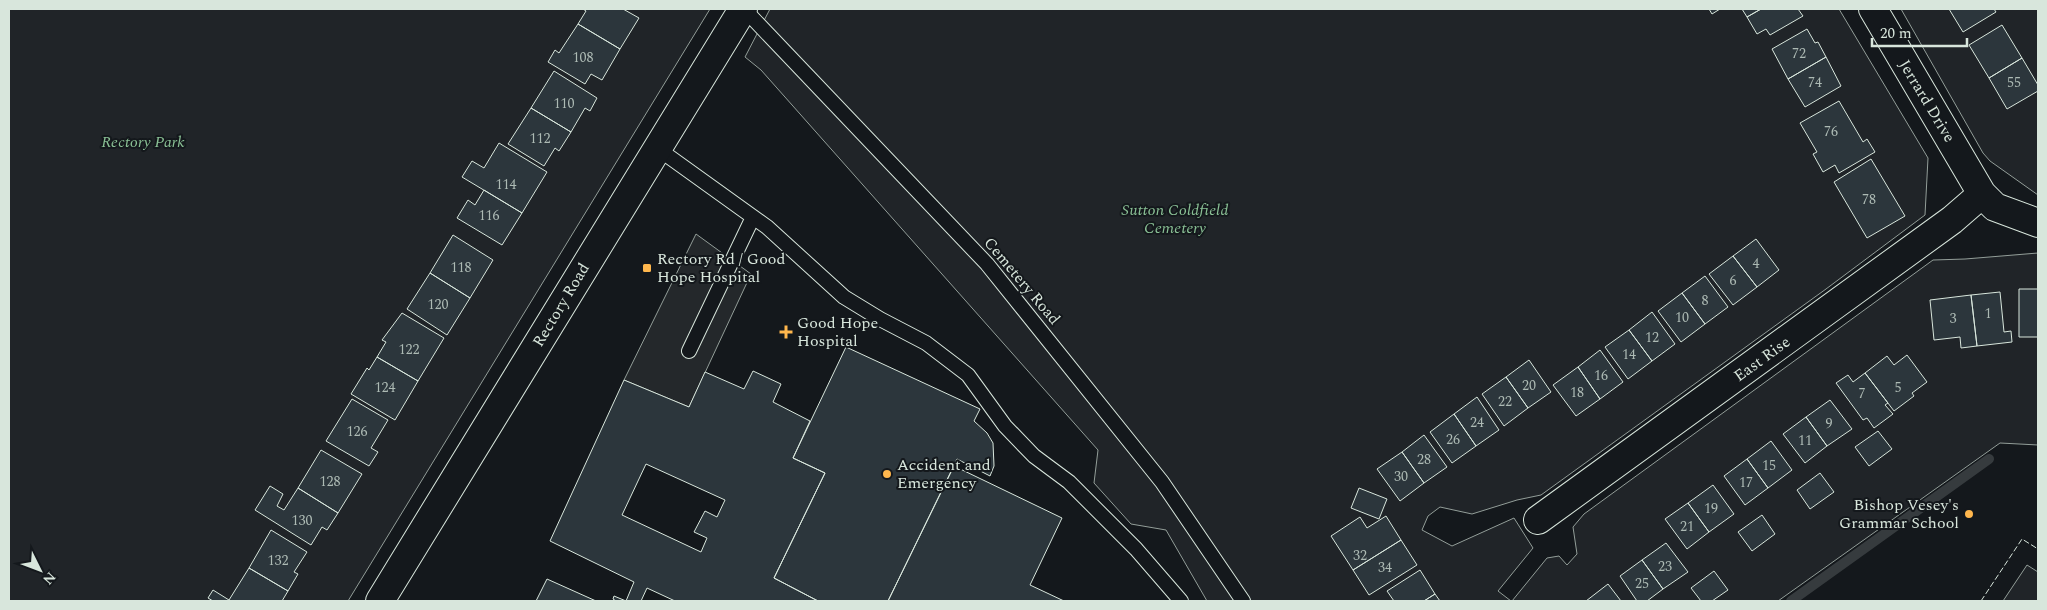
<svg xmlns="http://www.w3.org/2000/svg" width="2047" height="610" font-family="Spectral,serif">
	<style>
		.green { fill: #202428; stroke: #939e99 }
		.parking { fill: #24282b; stroke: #939e99 }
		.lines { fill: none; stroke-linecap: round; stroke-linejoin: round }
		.stream { stroke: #363b3e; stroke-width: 10 }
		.building { fill: #2c363c; stroke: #d8e6dc; fill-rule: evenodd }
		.service-casing { stroke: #d8e6dc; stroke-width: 16 }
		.minor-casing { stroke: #d8e6dc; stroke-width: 30 }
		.tertiary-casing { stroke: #d8e6dc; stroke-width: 30 }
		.service { stroke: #14181c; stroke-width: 14 }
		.minor { stroke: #14181c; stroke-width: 28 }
		.tertiary { stroke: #14181c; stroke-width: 28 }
		.fence { stroke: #d8e6dc; stroke-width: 1; stroke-dasharray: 6 2.5; stroke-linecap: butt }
		.poi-dot { fill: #ffb74d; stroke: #14181c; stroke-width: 2 }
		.labels { text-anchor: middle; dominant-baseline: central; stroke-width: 4; stroke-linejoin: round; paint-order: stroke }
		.number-label { font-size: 14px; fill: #adbab4 }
		.street-label { font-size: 16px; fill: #d8e6dc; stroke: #14181c }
		.park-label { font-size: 16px; font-style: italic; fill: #8ac095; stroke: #14181c }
		.poi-label { font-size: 16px; fill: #d8e6dc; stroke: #14181c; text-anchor: start }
	</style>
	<rect width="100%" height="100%" fill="#14181c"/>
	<path class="green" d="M9,9H710L348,601H9Z
		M770,9H1839L1928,158L1925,215L1826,289L1541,495L1517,500L1472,514L1440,507L1428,516L1422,530L1452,546L1514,518L1533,548L1498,591L1511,601H1207L1166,530L1131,524L1094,483L1098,450L761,70L745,57Z
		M1901,9H2038V195L1990,161L1983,153Z
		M2038,253V445L2000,443L1778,601H1512L1547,558L1559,556L1567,565L1577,554L1573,527L1584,514L1933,260L1965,259Z
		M2027,565L2038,572V601H2003Z"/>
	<path class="parking" d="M696,234L751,274L689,407L624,380Z"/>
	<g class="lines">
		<path class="stream" d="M1791,601L1989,459"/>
	</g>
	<path class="building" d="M583,9H623L639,18L620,49L578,24L586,11Z
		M1709,9H1720L1712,14Z
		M1742,9H1761L1747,17Z
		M1761,9H1798L1803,16L1770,35L1766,29L1757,34L1747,17Z
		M1949,9H1994L1996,12L1963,32Z
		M578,24L620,49L602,80L591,74L585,84L548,62L555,50L559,53Z
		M2002,25L2022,58L1989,78L1969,45Z
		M1807,29L1815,43L1818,42L1826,57L1788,79L1772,49Z
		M1826,57L1841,86L1805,107L1788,79Z
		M2022,58L2038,85V91L2007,109L1989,78Z
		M554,71L597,98L590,111L585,108L571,132L531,108Z
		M1839,101L1863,142L1867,139L1875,152L1839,173L1835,165L1823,172L1813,154L1817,152L1800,123Z
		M531,108L571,132L559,151L555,148L544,166L508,144Z
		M499,143L547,172L522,213L462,177L472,161L484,168Z
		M1871,159L1905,216L1867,238L1834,182Z
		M484,190L522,213L502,245L457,218L468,200L475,205Z
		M453,235L493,260L470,298L430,273Z
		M1756,239L1779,270L1757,287L1733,256Z
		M1733,256L1757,287L1733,305L1709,274Z
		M430,273L470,298L447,335L407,309Z
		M1705,276L1728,307L1705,324L1682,293Z
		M2019,289H2038V337H2019Z
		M2000,292L2004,332L2011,331L2012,342L1977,346L1971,295Z
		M1682,293L1705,324L1681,342L1658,311Z
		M1971,295L1977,346L1961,348L1960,337L1934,340L1930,300Z
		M1652,312L1675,344L1652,361L1629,330Z
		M402,313L444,338L418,381L377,357L386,342L382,340Z
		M1629,330L1652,361L1628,379L1605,347Z
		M846,347L980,409L974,421L987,433L993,443L994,466L990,476L957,459L888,601H818L774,578L825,473L793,458Z
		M1600,350L1623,382L1600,399L1578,367Z
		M1907,355L1927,382L1912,393L1914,396L1894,411L1865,373L1887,356L1894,365Z
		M377,357L418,381L395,420L351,394L367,368L369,370Z
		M1529,360L1551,392L1528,408L1506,377Z
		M1578,367L1600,399L1576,416L1553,385Z
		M753,371L781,384L773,402L810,421L793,458L825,473L774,578L818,601H675L647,588L641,601H616L613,599L614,596L626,601L634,582L550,541L624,380L689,407L705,372L744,389ZM646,464L725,500L717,517L705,511L694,532L707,538L701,552L622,515Z
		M1865,373L1888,403L1885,405L1893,414L1874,428L1867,418L1863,420L1836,383L1848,375L1853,382Z
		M1506,377L1528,408L1504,426L1482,394Z
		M1477,397L1499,430L1476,446L1454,414Z
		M352,399L388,420L371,448L378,452L369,466L326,441Z
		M1830,400L1852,429L1827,446L1806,417Z
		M1454,414L1476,446L1452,463L1430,432Z
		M1806,417L1827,446L1805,463L1783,434Z
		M1878,431L1892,449L1869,466L1855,447Z
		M1424,435L1447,467L1424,483L1402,452Z
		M1771,441L1792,470L1768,488L1747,459Z
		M321,450L362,474L338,513L298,488Z
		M1402,452L1424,483L1400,501L1377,469Z
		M1747,459L1768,488L1745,505L1724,476Z
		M954,466L1062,518L1030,585L1064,601H888Z
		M1820,473L1834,492L1810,509L1797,490Z
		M1713,485L1734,514L1709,532L1688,503Z
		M270,486L283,494L277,506L284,510L298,488L338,513L327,530L322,527L311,545L255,510Z
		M1359,488L1387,499L1379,519L1351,508Z
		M1688,503L1709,532L1687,549L1665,519Z
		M1762,515L1775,534L1752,551L1738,532Z
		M1386,516L1401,540L1353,570L1331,536L1360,517L1367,528Z
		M271,530L307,552L294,572L298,574L288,591L249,568Z
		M1401,540L1417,565L1369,595L1353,570Z
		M1666,543L1688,572L1663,589L1642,560Z
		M1642,560L1663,589L1647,601H1637L1620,576Z
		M249,568L288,591L282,601H213L208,598L213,590L229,600Z
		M1420,570L1435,594L1424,601H1394L1387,591Z
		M1714,571L1728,590L1712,601H1701L1691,588Z
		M547,579L596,601H536Z
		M1608,584L1621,601H1586Z
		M1435,594L1440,601H1424Z"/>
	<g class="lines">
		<defs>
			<path id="service" d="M744,9L987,264L1162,482L1243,601
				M657,148L767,227L844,297L880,319L926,343L968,375L1005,426L1034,456L1069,482L1136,549L1181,601
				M689,351L753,217"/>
			<path id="minor" d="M1873,9L1982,194L1995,207L2038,223
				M1538,520L1952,220L1982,194"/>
			<path id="tertiary" d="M380,601L743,9"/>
		</defs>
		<use href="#service" class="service-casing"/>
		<use href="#minor" class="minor-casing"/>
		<use href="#tertiary" class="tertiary-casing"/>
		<use href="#service" class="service"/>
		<use href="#minor" class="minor"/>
		<use href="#tertiary" class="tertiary"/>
		<path class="fence" d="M1981,601L2022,539L2038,549"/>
	</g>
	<g class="poi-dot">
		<rect x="642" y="263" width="10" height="10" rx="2.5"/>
		<path d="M783.5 324.5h5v5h5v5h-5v5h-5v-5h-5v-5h5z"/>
		<circle cx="887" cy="474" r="5"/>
		<circle cx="1969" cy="514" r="5"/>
	</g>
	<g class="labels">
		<g class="number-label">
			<text x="1799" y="53">72</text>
			<text x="583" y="57">108</text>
			<text x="1815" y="82">74</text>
			<text x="2014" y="82">55</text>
			<text x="564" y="103">110</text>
			<text x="1831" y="131">76</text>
			<text x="540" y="138">112</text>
			<text x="506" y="184">114</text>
			<text x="1869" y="199">78</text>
			<text x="489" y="215">116</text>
			<text x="1756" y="263">4</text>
			<text x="461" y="267">118</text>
			<text x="1733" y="280">6</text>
			<text x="1705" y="300">8</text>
			<text x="438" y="304">120</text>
			<text x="1988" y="313">1</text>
			<text x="1682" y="317">10</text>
			<text x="1953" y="318">3</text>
			<text x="1652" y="337">12</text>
			<text x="409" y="349">122</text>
			<text x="1629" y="354">14</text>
			<text x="1601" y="375">16</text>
			<text x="1529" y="385">20</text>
			<text x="385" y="387">124</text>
			<text x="1898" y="387">5</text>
			<text x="1577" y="392">18</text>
			<text x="1862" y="393">7</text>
			<text x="1505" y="401">22</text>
			<text x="1477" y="422">24</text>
			<text x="1829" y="423">9</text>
			<text x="357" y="431">126</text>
			<text x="1453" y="439">26</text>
			<text x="1805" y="440">11</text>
			<text x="1424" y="459">28</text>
			<text x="1769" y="465">15</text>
			<text x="1401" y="476">30</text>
			<text x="330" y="481">128</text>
			<text x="1746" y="482">17</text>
			<text x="1711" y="508">19</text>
			<text x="302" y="520">130</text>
			<text x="1687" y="526">21</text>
			<text x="1360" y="555">32</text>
			<text x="278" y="560">132</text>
			<text x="1665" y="566">23</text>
			<text x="1385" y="567">34</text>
			<text x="1642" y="583">25</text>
		</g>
		<g class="street-label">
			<text transform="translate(1927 101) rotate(59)">Jerrard Drive</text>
			<text transform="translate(1022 281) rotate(50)">Cemetery Road</text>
			<text transform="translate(561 305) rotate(-59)">Rectory Road</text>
			<text transform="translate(1762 359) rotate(-36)">East Rise</text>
		</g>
		<g class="park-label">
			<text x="143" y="142">Rectory Park</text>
			<text x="1175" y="210">Sutton Coldfield<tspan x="1175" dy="18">Cemetery</tspan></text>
		</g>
		<g class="poi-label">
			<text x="657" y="259">Rectory Rd / Good<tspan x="657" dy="18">Hope Hospital</tspan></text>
			<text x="797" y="323">Good Hope<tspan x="797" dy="18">Hospital</tspan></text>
			<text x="897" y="465">Accident and<tspan x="897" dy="18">Emergency</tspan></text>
			<text x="1959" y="505" text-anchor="end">Bishop Vesey's<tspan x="1959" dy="18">Grammar School</tspan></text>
		</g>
	</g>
	<rect width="2047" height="610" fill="none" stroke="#d8e6dc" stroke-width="20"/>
	<g transform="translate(40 570) rotate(132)" stroke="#14181c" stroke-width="4" paint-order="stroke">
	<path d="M0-4L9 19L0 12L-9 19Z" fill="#d8e6dc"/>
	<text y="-8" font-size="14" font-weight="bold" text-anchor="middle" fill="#d8e6dc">N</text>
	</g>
	<path d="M1872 38v8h95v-8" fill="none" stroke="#d8e6dc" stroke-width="2.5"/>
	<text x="1880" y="38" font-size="15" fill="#d8e6dc" stroke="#14181c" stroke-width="4" paint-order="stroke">20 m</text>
</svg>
